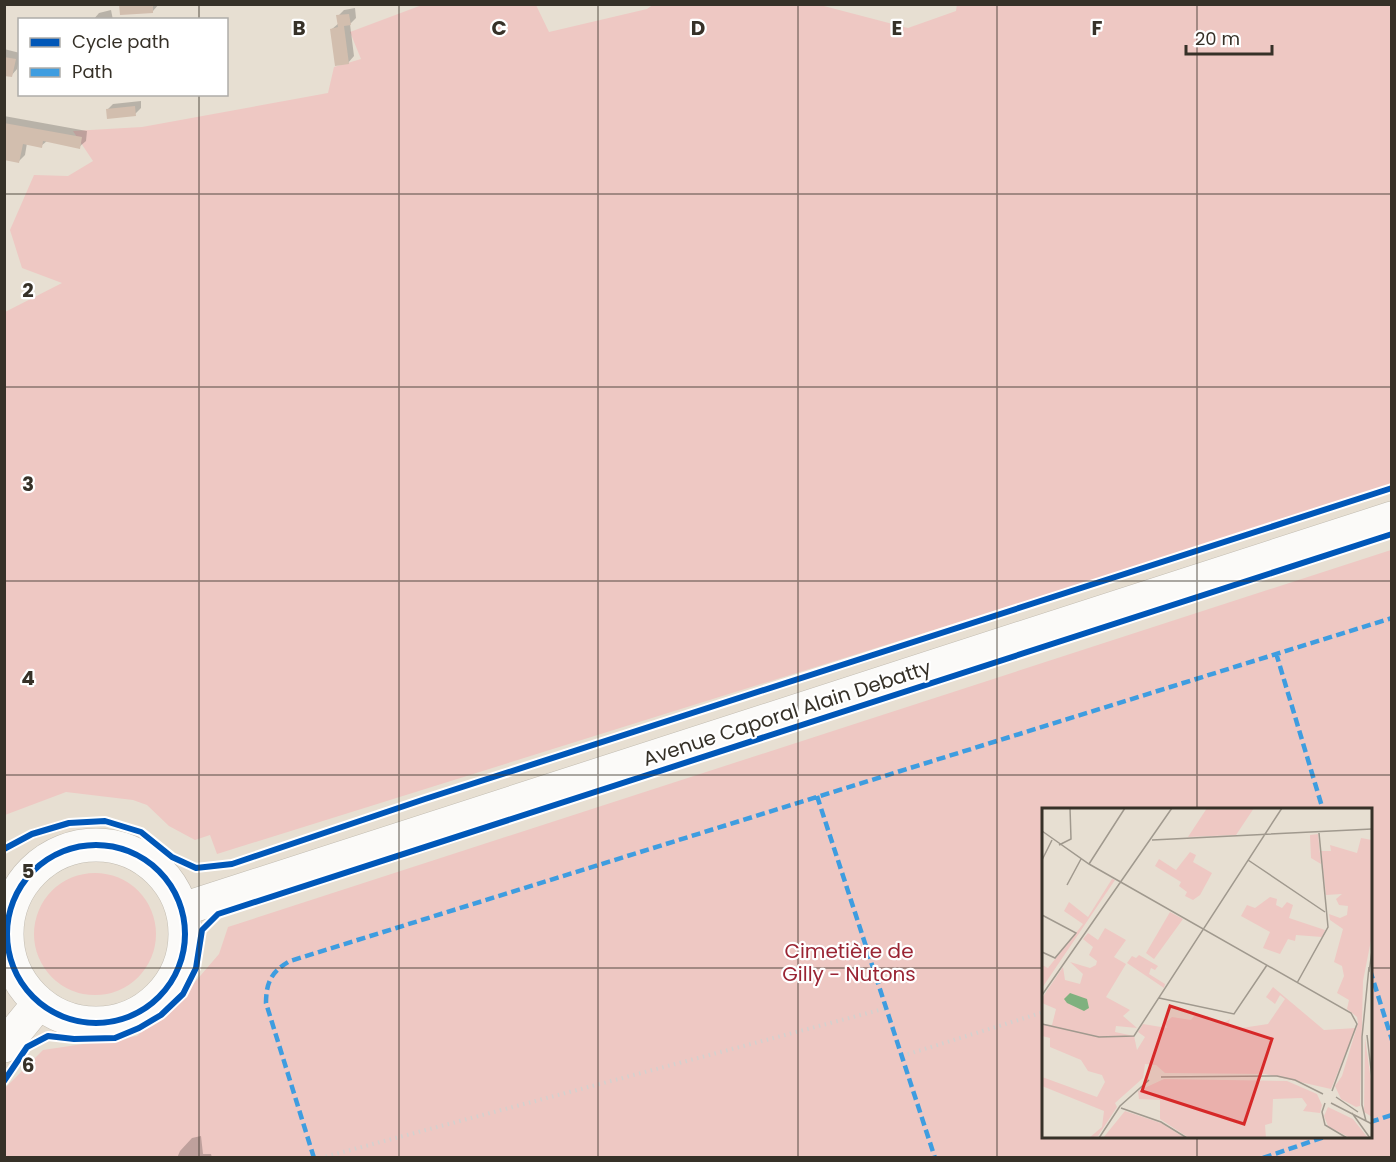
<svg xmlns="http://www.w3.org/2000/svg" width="1396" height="1162" font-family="Poppins,sans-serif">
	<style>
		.green { fill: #eec8c3; fill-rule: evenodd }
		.shadow { fill: #0003 }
		.building { fill: #d2beae }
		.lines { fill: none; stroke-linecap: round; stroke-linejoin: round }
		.secondary-casing { stroke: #c1bbb0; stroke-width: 34 }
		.path { stroke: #d4d1ce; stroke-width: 4; stroke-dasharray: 1.5 4.5; stroke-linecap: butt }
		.secondary { stroke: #fbfaf8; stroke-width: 33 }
		.quiet { stroke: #3e9de0; stroke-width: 4.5; stroke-dasharray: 9 4.5; stroke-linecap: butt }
		.cycleway-casing { stroke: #fff; stroke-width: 10 }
		.cycleway { stroke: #0057b8; stroke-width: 6 }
		.grid { fill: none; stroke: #363128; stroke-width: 1.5; stroke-opacity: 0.55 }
		.labels { text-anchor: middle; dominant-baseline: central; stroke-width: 4.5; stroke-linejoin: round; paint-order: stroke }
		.street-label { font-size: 20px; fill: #363128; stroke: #fff }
		.park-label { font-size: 20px; fill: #9a2534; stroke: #fff }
		.inset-road { fill: none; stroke: #a0998e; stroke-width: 1.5 }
		.view { fill: #d62828; fill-opacity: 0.15; stroke: #d62828; stroke-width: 3 }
		.inset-edge { fill: none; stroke: #363128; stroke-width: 3 }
		.grid-label { font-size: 20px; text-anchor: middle; font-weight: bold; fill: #363128; stroke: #fff; stroke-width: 4.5; stroke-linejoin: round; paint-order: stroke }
	</style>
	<rect width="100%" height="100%" fill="#e7dfd2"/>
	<path class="green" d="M654,4L820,5L908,28L956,11L957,4L1391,5V487L217,854L210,835L195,840L169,826L147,805L133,800L66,792L5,815V312L62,283L22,268L10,230L34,175L68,176L93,161L73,131L142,127L328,93L334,67L361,59L350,32L422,5H536L549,32L647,9Z
		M1391,550V1157H5V1088L43,1050L137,1036L195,982L219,954L228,927ZM1044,810H1370V1136H1044Z
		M34 934a61 61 0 1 1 122 0a61 61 0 1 1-122 0Z"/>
	<path class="shadow" d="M120,4H159L153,11Z
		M355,8L356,18L350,24L354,56L348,63L332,29L339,23L338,16L344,10Z
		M111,10L113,20H93L99,13Z
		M4,49L20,53L17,69L11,76L4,74Z
		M141,101V108L135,114L107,110L113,104Z
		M4,116L87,131L86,141L79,147L47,141L41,146L27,143L25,155L19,161L4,158Z
		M201,1136L203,1154H211L212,1158H177L180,1151L192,1138Z"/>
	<path class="building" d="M119,4H153V13L120,15Z
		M349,14L351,25L344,26L349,64L335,66L330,29L338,27L336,15Z
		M4,57L16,59L12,77L4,76Z
		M135,106L136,116L107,119L106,109Z
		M4,123L82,137L80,149L43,141L42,148L23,144L19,163L4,160Z"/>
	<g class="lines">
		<defs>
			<path id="secondary" d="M7 934a89 89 0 1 1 178 0a89 89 0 1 1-178 0Z
				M183,909L1392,518
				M4,1046L39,1003"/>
		</defs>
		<use href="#secondary" class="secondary-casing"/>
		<path class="path" d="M902,1056L1044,1012
			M320,1158L887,1008"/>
		<use href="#secondary" class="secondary"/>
		<path class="quiet" d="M1276,653L1323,810
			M817,796L935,1158
			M1370,970L1392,1040
			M1370,1122L1392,1115
			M314,1158L266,1003C266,982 272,971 290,961L1392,618
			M1263,1158L1327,1136"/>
		<defs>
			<path id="cycleway" d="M7 934a89 89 0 1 1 178 0a89 89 0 1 1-178 0Z
				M4,849L32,834L69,823L105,821L141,832L172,857L196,868L232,864L425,799L1392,488
				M4,1081L27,1047L48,1036L74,1039L115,1038L139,1028L161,1015L183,994L196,968L202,930L218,914L1392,534"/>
		</defs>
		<use href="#cycleway" class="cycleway-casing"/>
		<use href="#cycleway" class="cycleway"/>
	</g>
	<path class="grid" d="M199,4V20M399,4V1158M598,4V1158M798,4V1158M997,4V1158M1197,4V810M199,94V1158M4,194H1392M4,387H1392M4,581H1392M4,775H1392M4,968H1044M1370,968H1392M1197,1136V1158"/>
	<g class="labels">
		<g class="street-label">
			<text transform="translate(787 713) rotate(-18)">Avenue Caporal Alain Debatty</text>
		</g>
		<g class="park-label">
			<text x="849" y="951">Cimetière de<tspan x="849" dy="23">Gilly - Nutons</tspan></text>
		</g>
	</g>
	<g transform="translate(1042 808)">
		<rect width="330" height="330" fill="#e7dfd2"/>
		<path d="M165,0H212L194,27L146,29ZM276,26L279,56L269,50L268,27ZM319,30L330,32V127L321,173L318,298L314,299L299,291L293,278L300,268L316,215L315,209L305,201L307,192L295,185L302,168L300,158L292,154L301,121L288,112L287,106L298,110L305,107L306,98L297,97L294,91L300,86L284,87L279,43H289L288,37L315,45ZM148,44L154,47L151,54L170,65L158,87L151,92L143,88L145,84L137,78L139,74L113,58L117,51L134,62ZM70,71L73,72L0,180V157L6,160L41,116L22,103L27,94L46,109ZM228,89L235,91L234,97L240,100L245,94L251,97L247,110L283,122L280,129L254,127L253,133L246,131L238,146L221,140L228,124L199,108L205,97L213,100ZM128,104L141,111L112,151L104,145ZM63,120L84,132L72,149L84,156L64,189L88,202L81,208L95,220L74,218L73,224L92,228L95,242L103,229L96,224L101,216L125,220L123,215L130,209L149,212L152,208H166L167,213L182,215L188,211L186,217L193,221L226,216L243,191L238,187L233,196L224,189L231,179L282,222L314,220L289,281L223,266L123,265L114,257L103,256L101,270L73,295L75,299L56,328L47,330L60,319L62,303L0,278V269L55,289L63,274L60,267L46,263L39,252L8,239V230L0,228V216L10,217L14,201L0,195V190L21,159L23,172L38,176L41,166L28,154L48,160L54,157L55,153L47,147L51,139L41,131L46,125L56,132ZM97,147L116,158L113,162L109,160L107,166L123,176L122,180L85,155L90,148L94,150ZM323,230L330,280V309L322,304ZM122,271L245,273L275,286L280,297L278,305L261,303L265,297L260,290L231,291L230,315L223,317L224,330H147L118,311V292L97,291L96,283ZM286,299L311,311L326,330H308L286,318L282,308ZM83,303L119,315L143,330H61Z" fill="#eec8c3"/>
		<path d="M28,185L45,191L47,200L42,203L25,195L22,191Z" fill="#7fb17f"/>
		<path class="inset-road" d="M0,23L47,56L309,205L315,216L290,283M110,32L330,21M17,37L29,31L28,0M0,52L10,32M206,52L283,104M47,56L83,0M25,77L39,51M0,107L34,125L13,150L0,144M327,164L330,143M255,175L286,119L277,25M0,187L130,0M117,190L192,206L225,157M0,216L57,229L92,228L240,0M325,227L330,270M330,233V174M119,269L235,268L253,272L281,286M294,289L316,304M283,295L280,304L283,317L305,330M289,295L330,316M79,300L119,314L145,330M310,305L328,330M324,313L320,297V229L327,159M57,330L78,298L107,272"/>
		<path class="view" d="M128,198L230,231L202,316L100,283Z"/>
		<rect width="330" height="330" class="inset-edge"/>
	</g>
	<g class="grid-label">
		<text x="299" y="35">B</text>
		<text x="499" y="35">C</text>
		<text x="698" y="35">D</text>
		<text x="897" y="35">E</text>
		<text x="1097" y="35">F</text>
		<text x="28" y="297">2</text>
		<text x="28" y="491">3</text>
		<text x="28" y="685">4</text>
		<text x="28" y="878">5</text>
		<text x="28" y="1072">6</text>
	</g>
	<rect width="1396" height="1162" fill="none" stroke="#363128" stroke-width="12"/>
	<rect x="18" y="18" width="210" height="78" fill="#ffffff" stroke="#afada9" stroke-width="1.5"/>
	<rect x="30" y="38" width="30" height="9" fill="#0057b8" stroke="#afada9" stroke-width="1.5"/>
	<text x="72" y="48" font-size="18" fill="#363128">Cycle path</text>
	<rect x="30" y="68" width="30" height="9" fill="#3e9de0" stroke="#afada9" stroke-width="1.5"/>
	<text x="72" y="78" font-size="18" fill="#363128">Path</text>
	<path d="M1186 45v9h86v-9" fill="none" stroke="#363128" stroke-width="3"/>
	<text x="1195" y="45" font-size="18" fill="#363128" stroke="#ffffff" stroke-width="4.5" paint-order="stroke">20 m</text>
</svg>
